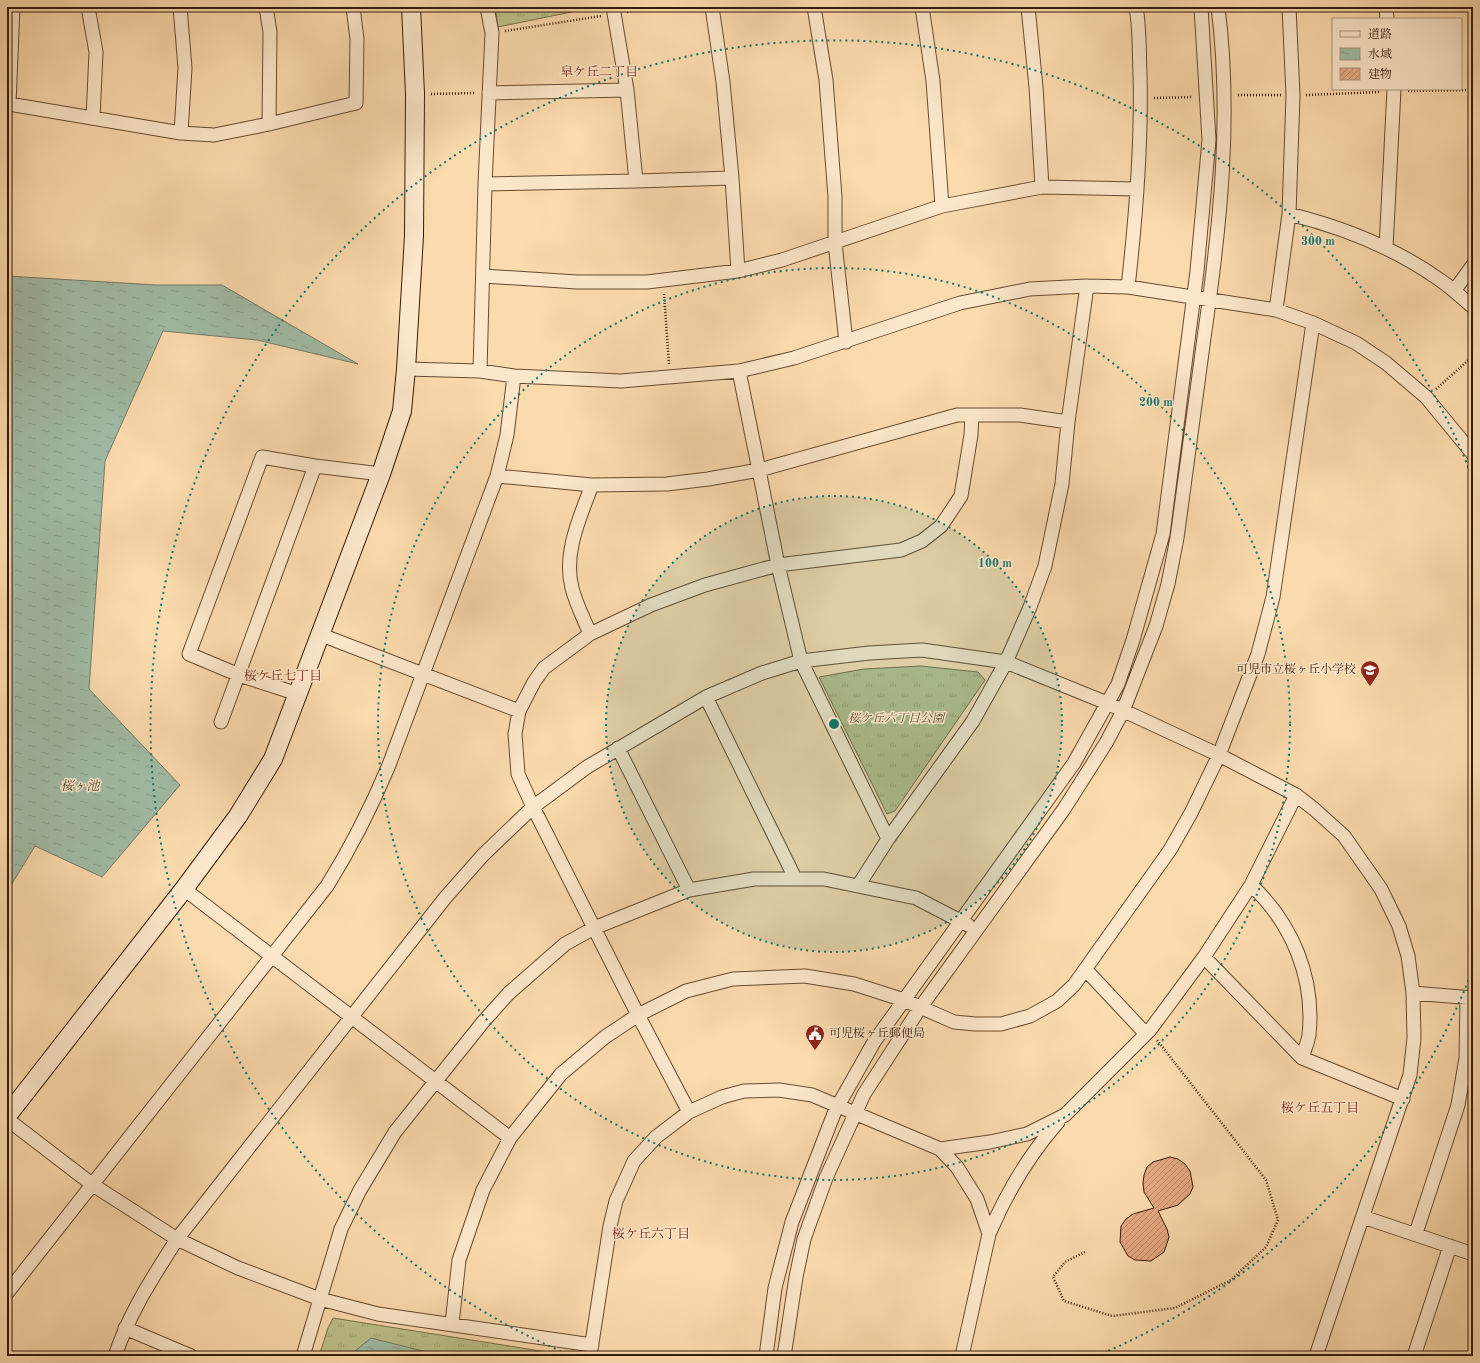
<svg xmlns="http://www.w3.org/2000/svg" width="1480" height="1363" font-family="'Old Standard TT','Noto Serif JP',serif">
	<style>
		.grass { fill: url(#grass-tufts); stroke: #796e4a }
		.water { fill: url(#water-ripples); stroke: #767b66 }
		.building { fill: url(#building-hatch); stroke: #361b08 }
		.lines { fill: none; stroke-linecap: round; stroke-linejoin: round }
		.street-casing { stroke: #674b31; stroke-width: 15 }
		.secondary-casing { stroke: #361b08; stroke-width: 20 }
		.path { stroke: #361b08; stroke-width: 2.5; stroke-dasharray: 1 2; stroke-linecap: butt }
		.street { stroke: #fce7ca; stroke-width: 13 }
		.secondary { stroke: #fce7ca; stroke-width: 18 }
		.ring { fill: none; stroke: #0f766e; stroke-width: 2; stroke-dasharray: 2 4 }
		.labels { text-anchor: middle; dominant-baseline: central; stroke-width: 3; stroke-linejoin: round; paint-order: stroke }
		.poi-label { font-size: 12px; fill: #361b08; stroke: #fce7ca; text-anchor: end }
		.park-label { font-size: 12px; font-style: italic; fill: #5e4d2f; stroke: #fce7ca }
		.neighbourhood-label { font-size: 13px; fill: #7a1f14; stroke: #fce7ca }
		.water-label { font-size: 13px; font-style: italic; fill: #564b37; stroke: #fce7ca }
		.centre { fill: #0f766e; stroke: #fce7ca; stroke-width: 2 }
		.ring-label { font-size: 12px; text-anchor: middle; font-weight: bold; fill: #0f766e; stroke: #fce7ca; stroke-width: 3; stroke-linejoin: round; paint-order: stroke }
	</style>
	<defs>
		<pattern id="grass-tufts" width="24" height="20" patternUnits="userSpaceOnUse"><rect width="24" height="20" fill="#bcc08b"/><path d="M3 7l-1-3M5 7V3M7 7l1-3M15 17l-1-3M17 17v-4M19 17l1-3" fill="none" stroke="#a2a476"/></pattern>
		<pattern id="water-ripples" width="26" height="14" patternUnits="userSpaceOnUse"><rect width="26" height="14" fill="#a0bba5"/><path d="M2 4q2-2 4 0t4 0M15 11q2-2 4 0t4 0" fill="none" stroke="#8aa08d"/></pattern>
		<pattern id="building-hatch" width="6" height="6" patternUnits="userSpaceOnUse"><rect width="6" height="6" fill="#e6aa83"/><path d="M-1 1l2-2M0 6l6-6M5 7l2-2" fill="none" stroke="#bb8a69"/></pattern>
	</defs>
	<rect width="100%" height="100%" fill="#fbdaad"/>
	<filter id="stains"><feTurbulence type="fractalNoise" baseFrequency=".005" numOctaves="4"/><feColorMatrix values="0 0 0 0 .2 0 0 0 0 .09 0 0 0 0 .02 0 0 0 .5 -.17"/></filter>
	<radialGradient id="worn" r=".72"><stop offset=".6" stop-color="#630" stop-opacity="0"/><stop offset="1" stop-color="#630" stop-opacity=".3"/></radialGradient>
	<path class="grass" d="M495,7H596L498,27Z
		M921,666L978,672L985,680L895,811L887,814L819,677L864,669Z
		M333,1318L572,1356H319L328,1328Z"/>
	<path class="water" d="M7,276L156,285H222L358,364L257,340L163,331L105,461L89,689L180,785L102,877L35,846L7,892Z
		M371,1338L443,1356H349Z"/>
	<path class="building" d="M1170,1157L1178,1159L1185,1164L1190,1171L1193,1187L1190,1194L1178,1205L1158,1211L1167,1229L1169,1237L1164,1252L1151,1261L1135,1260L1128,1256L1120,1242L1121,1226L1126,1219L1133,1214L1154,1208L1144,1192L1143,1183L1144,1175L1147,1167L1153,1162Z"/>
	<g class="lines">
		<defs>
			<path id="street" d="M13,7L9,104L181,133L214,135L269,124L356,103L357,39L353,7
				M88,7L96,52L93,118
				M180,7L185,68L181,133
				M266,7L270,32L269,124
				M613,7L627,90L636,181L732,178L738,271L782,260L942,206L1042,187L1137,189
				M712,7L723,82L732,178
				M814,7L826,80L835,197V243L846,342
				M922,7L933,81L942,206
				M1028,7L1036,87L1042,187
				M1386,7L1387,19
				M489,93L627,90
				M485,184L636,181
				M1289,214C1342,227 1395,248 1440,280C1452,288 1462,298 1473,307
				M1386,248L1394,89
				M483,276L577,282H647L738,271
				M1128,287C1136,216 1142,145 1140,74C1139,52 1140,29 1136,7
				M1454,291L1473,265
				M1276,310L1289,214L1293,95L1289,7
				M406,369L480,371L514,376L621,381L739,371L794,358L960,303L1030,289L1087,286L1128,287L1276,310L1313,323L1356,343L1386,363L1426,397L1473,454
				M480,371L485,184L492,33L487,7
				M739,371L778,565L801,661L888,839
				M497,476L592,485L667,484L708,479L759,470L957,415H972
				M319,634L519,711
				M590,634C584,619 576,604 572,588C563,553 580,517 592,485
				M298,694L239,675L189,654L262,457L315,466L381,474
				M706,697L795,878
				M221,722L315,466
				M618,748L689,890
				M1251,885C1292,923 1315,978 1309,1035C1308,1042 1304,1051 1302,1058
				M858,886L888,839L973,721L1006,662L1030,607L1045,566L1062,484L1068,422L1087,286
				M184,889L510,1138
				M1204,957L1302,1058L1403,1099
				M1086,970L1146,1034
				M1413,993L1473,998
				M689,1112L638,1015L533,807L518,774L515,734L519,711L534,682L544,668L590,634L651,605L705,585L778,565L901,550L922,541L941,526L961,496L971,435L972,415H1020L1068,422
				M7,1119L93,1185L177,1239L238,1268L320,1299L378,1314L592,1345
				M940,1149L990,1142L1027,1134L1065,1115L1150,1030L1204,957L1251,885L1296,795
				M1363,1217L1473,1254
				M1416,1233L1458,1105L1466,1058L1467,998
				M989,1234C1006,1194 1029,1155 1058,1122
				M7,1293L327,886C352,846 371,808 389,765L497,476L507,435L514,376
				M452,1324L459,1260L483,1190L510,1138L561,1074L605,1037L638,1015L686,991L733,979L805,976L854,984L904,1000L954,1022L975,1024H1001L1030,1016L1057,1001L1074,985L1170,850L1191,813L1219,755L1258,654L1273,597L1313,323
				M125,1328L191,1356
				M115,1356C129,1313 153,1277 177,1239L445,898L483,855L533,807L587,767L706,697L762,673L801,661L869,653L922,650L1006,662L1107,703L1219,755L1296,795L1314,809L1344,836L1381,889L1399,926L1408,956L1413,993L1414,1038L1410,1075L1316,1356
				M303,1356L341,1229L360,1190L395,1132L483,1022L509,993L565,944L594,928L689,890L754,879H824L916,898L968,925
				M590,1356L610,1226L616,1201L634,1161L656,1137L689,1112L722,1097L744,1091L779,1090L812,1095L940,1149L957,1167L977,1199L989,1234L962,1356
				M766,1356L775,1288L792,1222L835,1111L874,1042L1074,763L1118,684L1133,640L1163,534L1197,271L1209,140L1201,7
				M784,1356L796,1277L804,1239L826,1178L864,1094L920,1008L1064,809L1106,743L1123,711L1156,626L1168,584L1177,538C1186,471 1195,404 1204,338C1220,228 1232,118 1218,7
				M1414,1356L1450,1246"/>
			<path id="secondary" d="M7,1116L184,889L238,816L273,759L381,474L402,411L406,369L414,236L415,94L411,7"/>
		</defs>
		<use href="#street" class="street-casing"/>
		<use href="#secondary" class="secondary-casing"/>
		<path class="path" d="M627,12L648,7
			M505,31L601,16
			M1408,91L1473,90
			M431,94L476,93
			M1238,95H1281
			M1306,95L1381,92
			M1154,98L1193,97
			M664,294L669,364
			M1436,389L1473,356
			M1085,1252L1065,1262L1053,1277L1064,1301L1112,1316L1175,1308L1231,1280L1266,1247L1278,1220L1266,1180L1157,1040"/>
		<use href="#street" class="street"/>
		<use href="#secondary" class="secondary"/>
	</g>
	<circle cx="834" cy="724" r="228" fill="#0f766e" fill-opacity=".12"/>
	<g class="ring">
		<circle cx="834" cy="724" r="228"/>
		<circle cx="834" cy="724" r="456"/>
		<path d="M1473 969A684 684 0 0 1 1096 1356M572 1356A684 684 0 1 1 1473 479"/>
	</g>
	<defs>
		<symbol id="school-pin" viewBox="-11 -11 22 30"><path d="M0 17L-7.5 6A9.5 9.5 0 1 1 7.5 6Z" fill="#8f2418" stroke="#fce7ca"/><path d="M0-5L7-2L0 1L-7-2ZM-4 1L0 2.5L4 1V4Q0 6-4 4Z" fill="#fff"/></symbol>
		<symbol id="civic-pin" viewBox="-11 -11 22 30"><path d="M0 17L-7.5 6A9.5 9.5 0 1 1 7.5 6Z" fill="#8f2418" stroke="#fce7ca"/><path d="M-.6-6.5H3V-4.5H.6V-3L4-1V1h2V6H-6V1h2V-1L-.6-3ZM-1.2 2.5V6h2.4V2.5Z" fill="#fff"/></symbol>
	</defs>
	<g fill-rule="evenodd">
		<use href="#school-pin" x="1359" y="659" width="22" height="30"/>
		<use href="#civic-pin" x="804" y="1023" width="22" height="30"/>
	</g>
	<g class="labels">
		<g class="poi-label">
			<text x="1356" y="670">可児市立桜ヶ丘小学校</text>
			<text x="829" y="1034" text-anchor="start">可児桜ヶ丘郵便局</text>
		</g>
		<g class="park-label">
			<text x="896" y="719">桜ケ丘六丁目公園</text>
		</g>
		<g class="neighbourhood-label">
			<text x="599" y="72">皐ケ丘二丁目</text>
			<text x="283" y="676">桜ケ丘七丁目</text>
			<text x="1320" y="1108">桜ケ丘五丁目</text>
			<text x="651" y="1234">桜ケ丘六丁目</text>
		</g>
		<g class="water-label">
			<text x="80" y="786">桜ヶ池</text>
		</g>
	</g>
	<circle cx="834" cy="724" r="6" class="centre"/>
	<g class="ring-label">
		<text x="1318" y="245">300 m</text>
		<text x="1156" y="406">200 m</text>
		<text x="995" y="567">100 m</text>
	</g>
	<rect width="1480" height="1363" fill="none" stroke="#fbdaad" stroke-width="24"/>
	<rect x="8" y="8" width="1464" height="1347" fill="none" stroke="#361b08" stroke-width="2"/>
	<rect x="12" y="12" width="1456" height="1339" fill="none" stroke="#361b08"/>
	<rect x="1332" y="18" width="130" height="72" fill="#fce7ca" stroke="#ad957c"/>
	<rect x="1340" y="31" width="20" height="6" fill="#fce7ca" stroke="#ad957c"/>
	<text x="1368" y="38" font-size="12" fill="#361b08">道路</text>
	<rect x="1340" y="48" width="20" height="12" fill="url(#water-ripples)" stroke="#ad957c"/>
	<text x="1368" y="58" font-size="12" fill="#361b08">水域</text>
	<rect x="1340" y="68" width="20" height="12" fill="url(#building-hatch)" stroke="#ad957c"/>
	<text x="1368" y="78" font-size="12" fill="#361b08">建物</text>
	<rect width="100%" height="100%" filter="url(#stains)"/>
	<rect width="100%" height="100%" fill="url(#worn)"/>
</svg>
